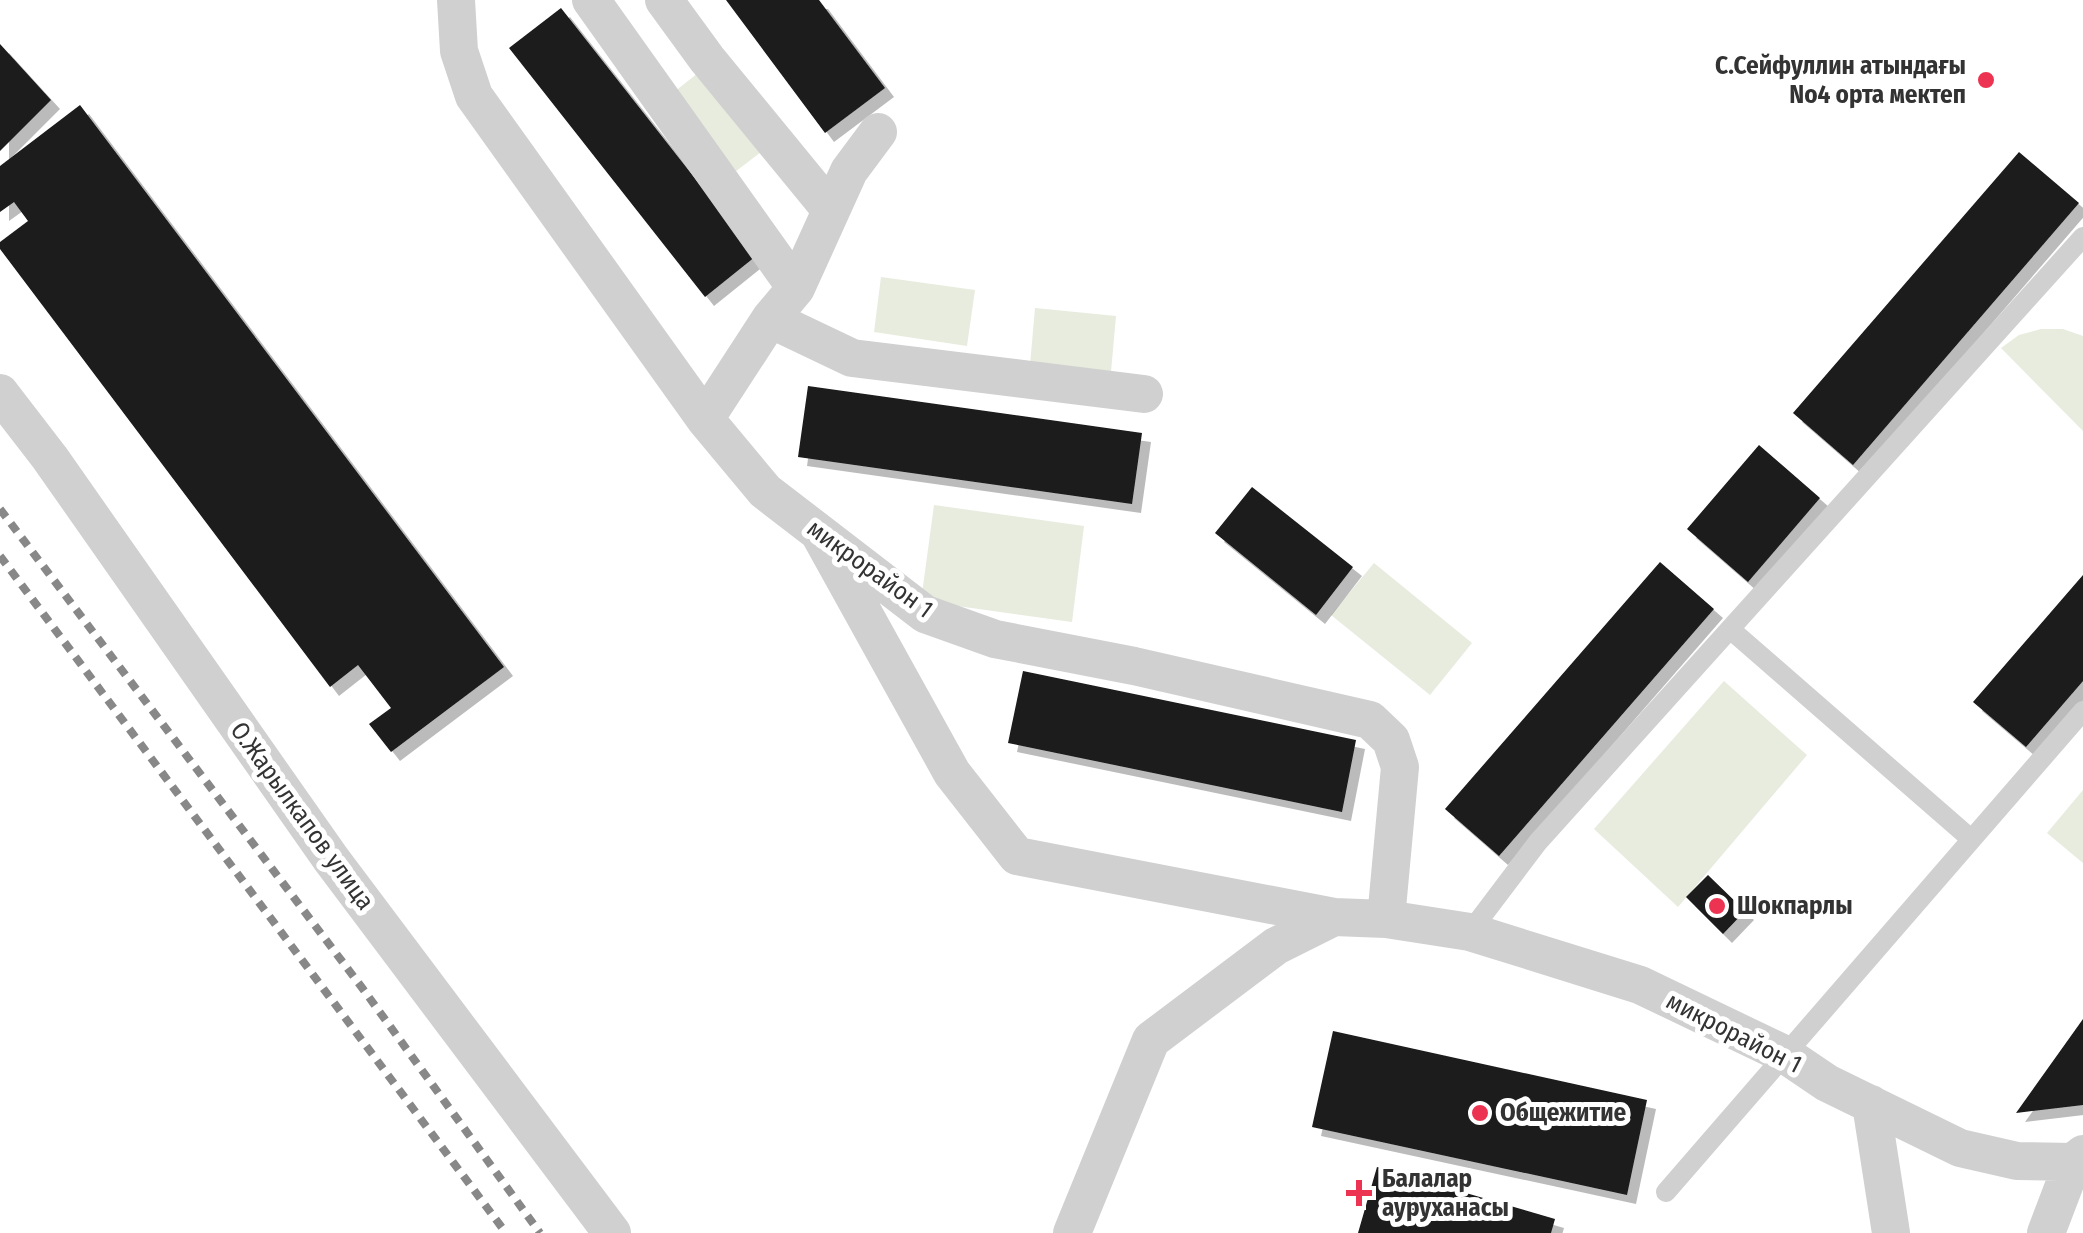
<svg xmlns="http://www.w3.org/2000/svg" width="2083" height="1233" font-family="'Fira Sans Condensed',sans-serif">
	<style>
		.green { fill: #e7ecde }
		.building { fill: #1a1a1a; filter: url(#shadow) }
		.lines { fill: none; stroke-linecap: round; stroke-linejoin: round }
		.service { stroke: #d0d0d0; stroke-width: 20 }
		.minor { stroke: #d0d0d0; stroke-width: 38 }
		.rail { stroke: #888; stroke-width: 8; stroke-dasharray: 10 8; stroke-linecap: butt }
		.poi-dot { fill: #ec3352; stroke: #fff; stroke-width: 4 }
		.labels { text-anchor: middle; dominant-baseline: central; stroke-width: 10; stroke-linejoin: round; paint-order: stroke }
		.poi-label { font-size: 25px; font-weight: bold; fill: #333; stroke: #fff; text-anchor: start }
		.street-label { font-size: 25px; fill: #333; stroke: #fff }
	</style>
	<defs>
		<filter id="shadow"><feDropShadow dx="9" dy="9" stdDeviation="0" flood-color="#0004"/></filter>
	</defs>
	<rect width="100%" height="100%" fill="#fff"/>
	<path class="green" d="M703,69L765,149L731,175L669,96Z
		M881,277L975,290L967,346L874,332Z
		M1035,308L1116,316L1111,372L1030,365Z
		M2041,329H2063L2083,336V431L2001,348L2019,335Z
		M934,505L1084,526L1072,622L921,601Z
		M1374,563L1472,643L1430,695L1331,615Z
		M1724,681L1807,755L1678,907L1594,829Z
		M2083,790V863L2047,833Z"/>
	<path class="building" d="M726,0H819L885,88L825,133Z
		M561,8L756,256L705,297L509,48Z
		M0,44L51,100L0,151Z
		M80,105L504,667L391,752L369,724L391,708L358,665L330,687L0,249V242L28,221L14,202L0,212V166Z
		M2019,152L2079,203L1853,465L1793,413Z
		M808,386L1142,433L1132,504L798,457Z
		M1759,445L1820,498L1748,582L1687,529Z
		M1252,487L1353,567L1316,615L1215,533Z
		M1660,562L1714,609L1499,856L1445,809Z
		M2083,575V681L2026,747L1973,702Z
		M1023,671L1356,740L1342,812L1008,743Z
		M1708,875L1745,911L1723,934L1686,897Z
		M2083,1019V1105L2016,1113Z
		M1333,1031L1647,1100L1627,1195L1312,1127Z
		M1377,1167L1555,1219L1551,1233H1358Z"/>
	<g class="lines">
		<path class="service" d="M1730,629L1971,839
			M1470,932L1538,842L2083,237
			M1666,1192L2083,711"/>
		<path class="minor" d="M456,0L459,51L474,96L705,419
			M591,0L796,288
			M664,0L707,59L830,209
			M878,132L849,171L796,288L770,319L705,419L765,491L925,614L995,639L1134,666L1370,720L1391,740L1400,767L1386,919
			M770,319L852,358L1144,394
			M0,393L50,458L331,859L612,1233
			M819,533L952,773L1017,856L1334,917L1386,919L1470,932L1640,985L1784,1054L1827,1083L1960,1148L2017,1161L2073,1162
			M1871,1104L1891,1233
			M1072,1233L1151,1040L1276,946L1334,917
			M2046,1233L2073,1162L2083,1154"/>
		<path class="rail" d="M0,509L363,989L540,1233
			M0,556L506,1233"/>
	</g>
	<g class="poi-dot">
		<circle cx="1986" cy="80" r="10"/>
		<circle cx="1717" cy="906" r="10"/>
		<circle cx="1480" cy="1113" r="10"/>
		<path d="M1354 1178h10v10h10v10h-10v10h-10v-10h-10v-10h10z"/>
	</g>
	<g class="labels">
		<g class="poi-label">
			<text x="1966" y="66" text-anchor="end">С.Сейфуллин атындағы<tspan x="1966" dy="29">No4 орта мектеп</tspan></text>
			<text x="1737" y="906">Шокпарлы</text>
			<text x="1500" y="1113">Общежитие</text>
			<text x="1382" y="1179">Балалар<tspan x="1382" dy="29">ауруханасы</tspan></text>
		</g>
		<g class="street-label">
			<text transform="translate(870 569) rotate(36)">микрорайон 1</text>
			<text transform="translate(302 816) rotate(54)">О.Жарылкапов улица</text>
			<text transform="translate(1734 1033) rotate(27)">микрорайон 1</text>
		</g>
	</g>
</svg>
